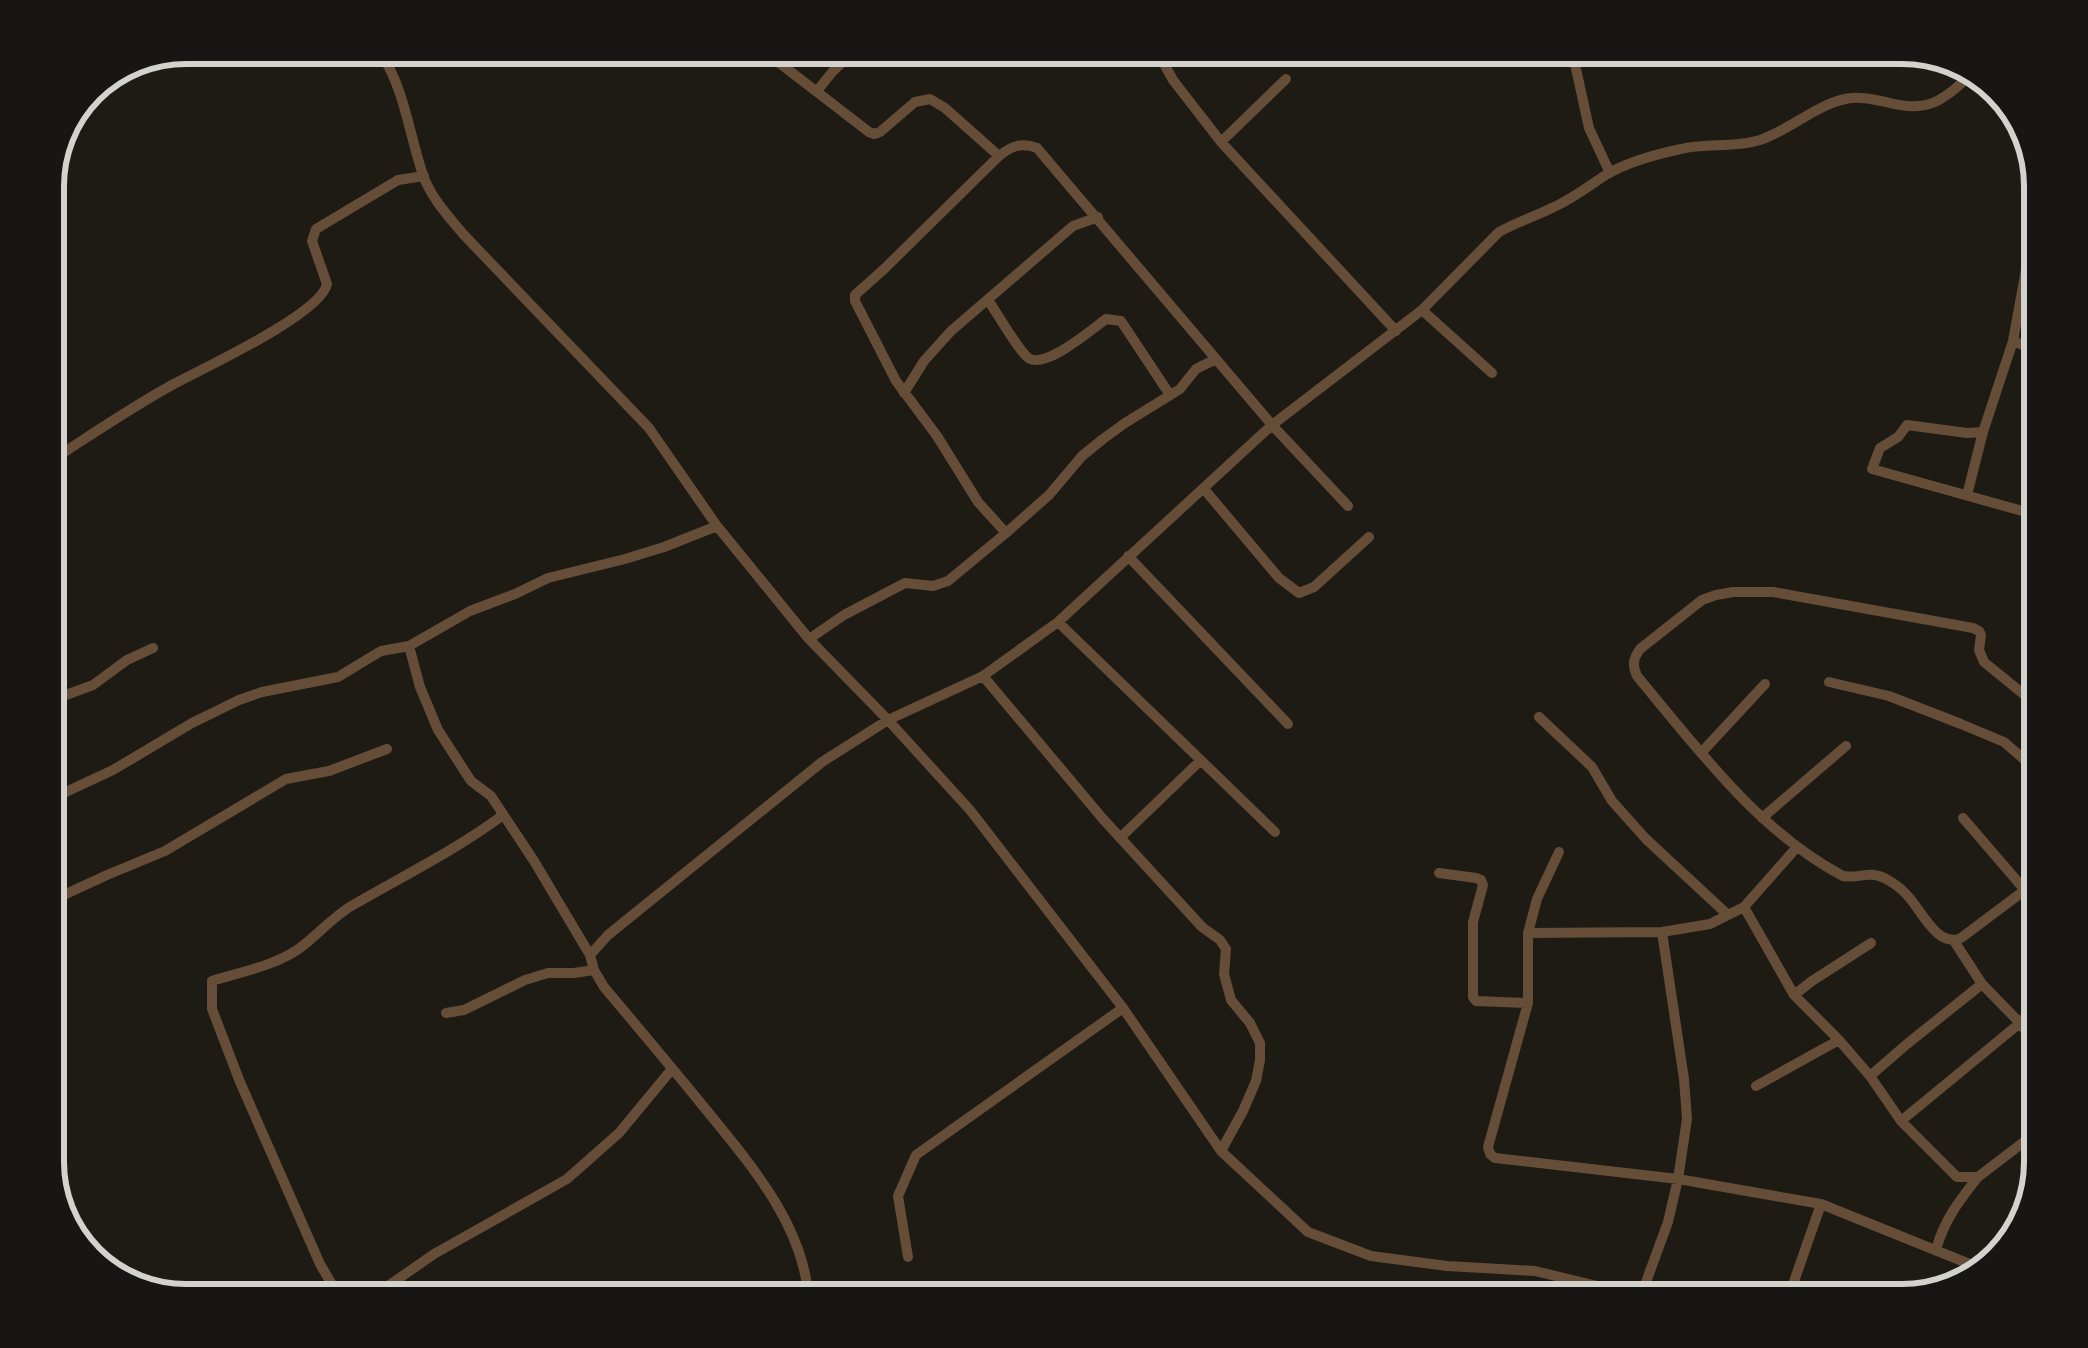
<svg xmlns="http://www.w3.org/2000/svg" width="2088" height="1348" font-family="Poppins,sans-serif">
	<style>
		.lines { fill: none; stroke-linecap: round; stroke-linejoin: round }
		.street { stroke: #654d38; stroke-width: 10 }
		.rim { fill: none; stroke: #d3d2cd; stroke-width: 6 }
	</style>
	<rect width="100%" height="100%" fill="#1d1b14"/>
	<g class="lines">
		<path class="street" d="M382,55C405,91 409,134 423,175C431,198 449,217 464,235L649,428L717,526L809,639L888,720L970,810L1123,1008L1221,1151L1308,1232L1371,1256L1447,1266L1535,1271L1626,1293
			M769,55L869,132L874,134L880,132L915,102L930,99L945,108L999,156
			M1159,55L1173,80L1221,142L1396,331
			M1573,55L1589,128L1610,173
			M817,91L833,71L850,55
			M1221,142L1286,79
			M988,300C996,311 1020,354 1030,359C1048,367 1091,330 1106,319L1121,321L1170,395
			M1422,310L1492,373
			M2013,341L2033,349
			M904,393L924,361L951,331L1073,226L1098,217
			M1983,432L1967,433L1907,425L1898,437L1880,448L1872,469L2033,514
			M55,458C94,433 132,407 172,385C202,369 321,314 327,284L312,241L316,229L398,180L424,176
			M1204,489L1279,578L1299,593L1314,587L1369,537
			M1967,495L1983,432L2013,341L2029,253L2033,251
			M1006,533L978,502L937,436L896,381L855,301V295L883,270L999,156C1011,146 1022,142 1037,148L1272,425L1348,506
			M1128,556L1288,724
			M1058,622L1275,832
			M809,639L844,615L905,583L933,586L948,581L1006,533L1049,495L1082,456L1103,439L1125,423L1180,389L1196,369L1216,359
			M409,646L420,687L438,730L471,781L491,796L534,861L590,955
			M983,676L1103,819L1202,927L1220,940L1226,949L1224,974L1231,1000L1250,1023L1260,1043V1060L1256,1081L1243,1111L1221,1151
			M1829,682L1889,696L1961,724L2004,742L2033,767
			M55,699L93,685L127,660L153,648
			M2033,702L1984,662L1979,650L1981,635L1979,631L1973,628L1773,592H1733L1716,595L1702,600L1640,649C1633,659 1632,665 1637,676C1697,748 1759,832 1843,876C1862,879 1868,869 1888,880C1893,883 1899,887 1903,891C1920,905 1935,949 1961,938L2033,884
			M1539,717L1592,767L1612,801L1646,839L1728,915
			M1701,753L1765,684
			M55,797L113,770L192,723L239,700L262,692L338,677L381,651L409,646L470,611L515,594L548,578L625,559L664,547L717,526
			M1762,818L1846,746
			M1963,818L2024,889
			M1120,838L1200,761
			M1559,852L1537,899L1528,933V1003L1488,1147L1490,1154L1495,1158L1678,1179L1821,1204L1977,1267
			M1439,873L1476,878L1481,880L1483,885L1473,922V997L1476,1001L1528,1003
			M55,899L107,875L165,851L286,779L329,771L387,749
			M1744,907L1794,995L1839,1040L1870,1076L1901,1121L1957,1177H1978L2033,1135
			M1528,933L1662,932L1710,924L1744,907L1797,847
			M1954,941L1982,984L2020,1023L2033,1041
			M1794,995L1812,981L1871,943
			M446,1013L464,1010L525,980L548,973H574L594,970
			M1870,1076L1907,1044L1982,984
			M1756,1086L1839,1040
			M1901,1121L2020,1023L2033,1008
			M1936,1250C1944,1220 1959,1201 1978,1177
			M908,1257L898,1196L916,1155L1123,1008
			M337,1293L320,1264L240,1082L212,1009V981C240,972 271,967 297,950C316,937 332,917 353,905C403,876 456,850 503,815
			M378,1293L434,1254L567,1179L619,1133L672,1069
			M808,1293C801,1219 744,1157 699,1101C668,1063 636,1025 604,987L594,970L590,955L608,935L822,762L888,720L983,676L1058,622L1272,425L1422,310L1499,232C1517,222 1536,216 1554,207C1574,198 1591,184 1609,173C1631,161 1657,154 1681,149C1706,143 1735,148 1760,140C1790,130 1814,106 1845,99C1859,96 1872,99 1886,102C1925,113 1942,103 1970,75
			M1642,1293L1668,1222L1678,1179L1687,1119L1684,1079L1662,932
			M1790,1293L1821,1204"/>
	</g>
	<path d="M0 0H2088V1348H0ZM186 64H1902A122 122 0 0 1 2024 186V1162A122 122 0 0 1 1902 1284H186A122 122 0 0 1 64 1162V186A122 122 0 0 1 186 64Z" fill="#171614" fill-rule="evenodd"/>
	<path class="rim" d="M186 64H1902A122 122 0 0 1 2024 186V1162A122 122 0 0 1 1902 1284H186A122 122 0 0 1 64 1162V186A122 122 0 0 1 186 64Z"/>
</svg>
